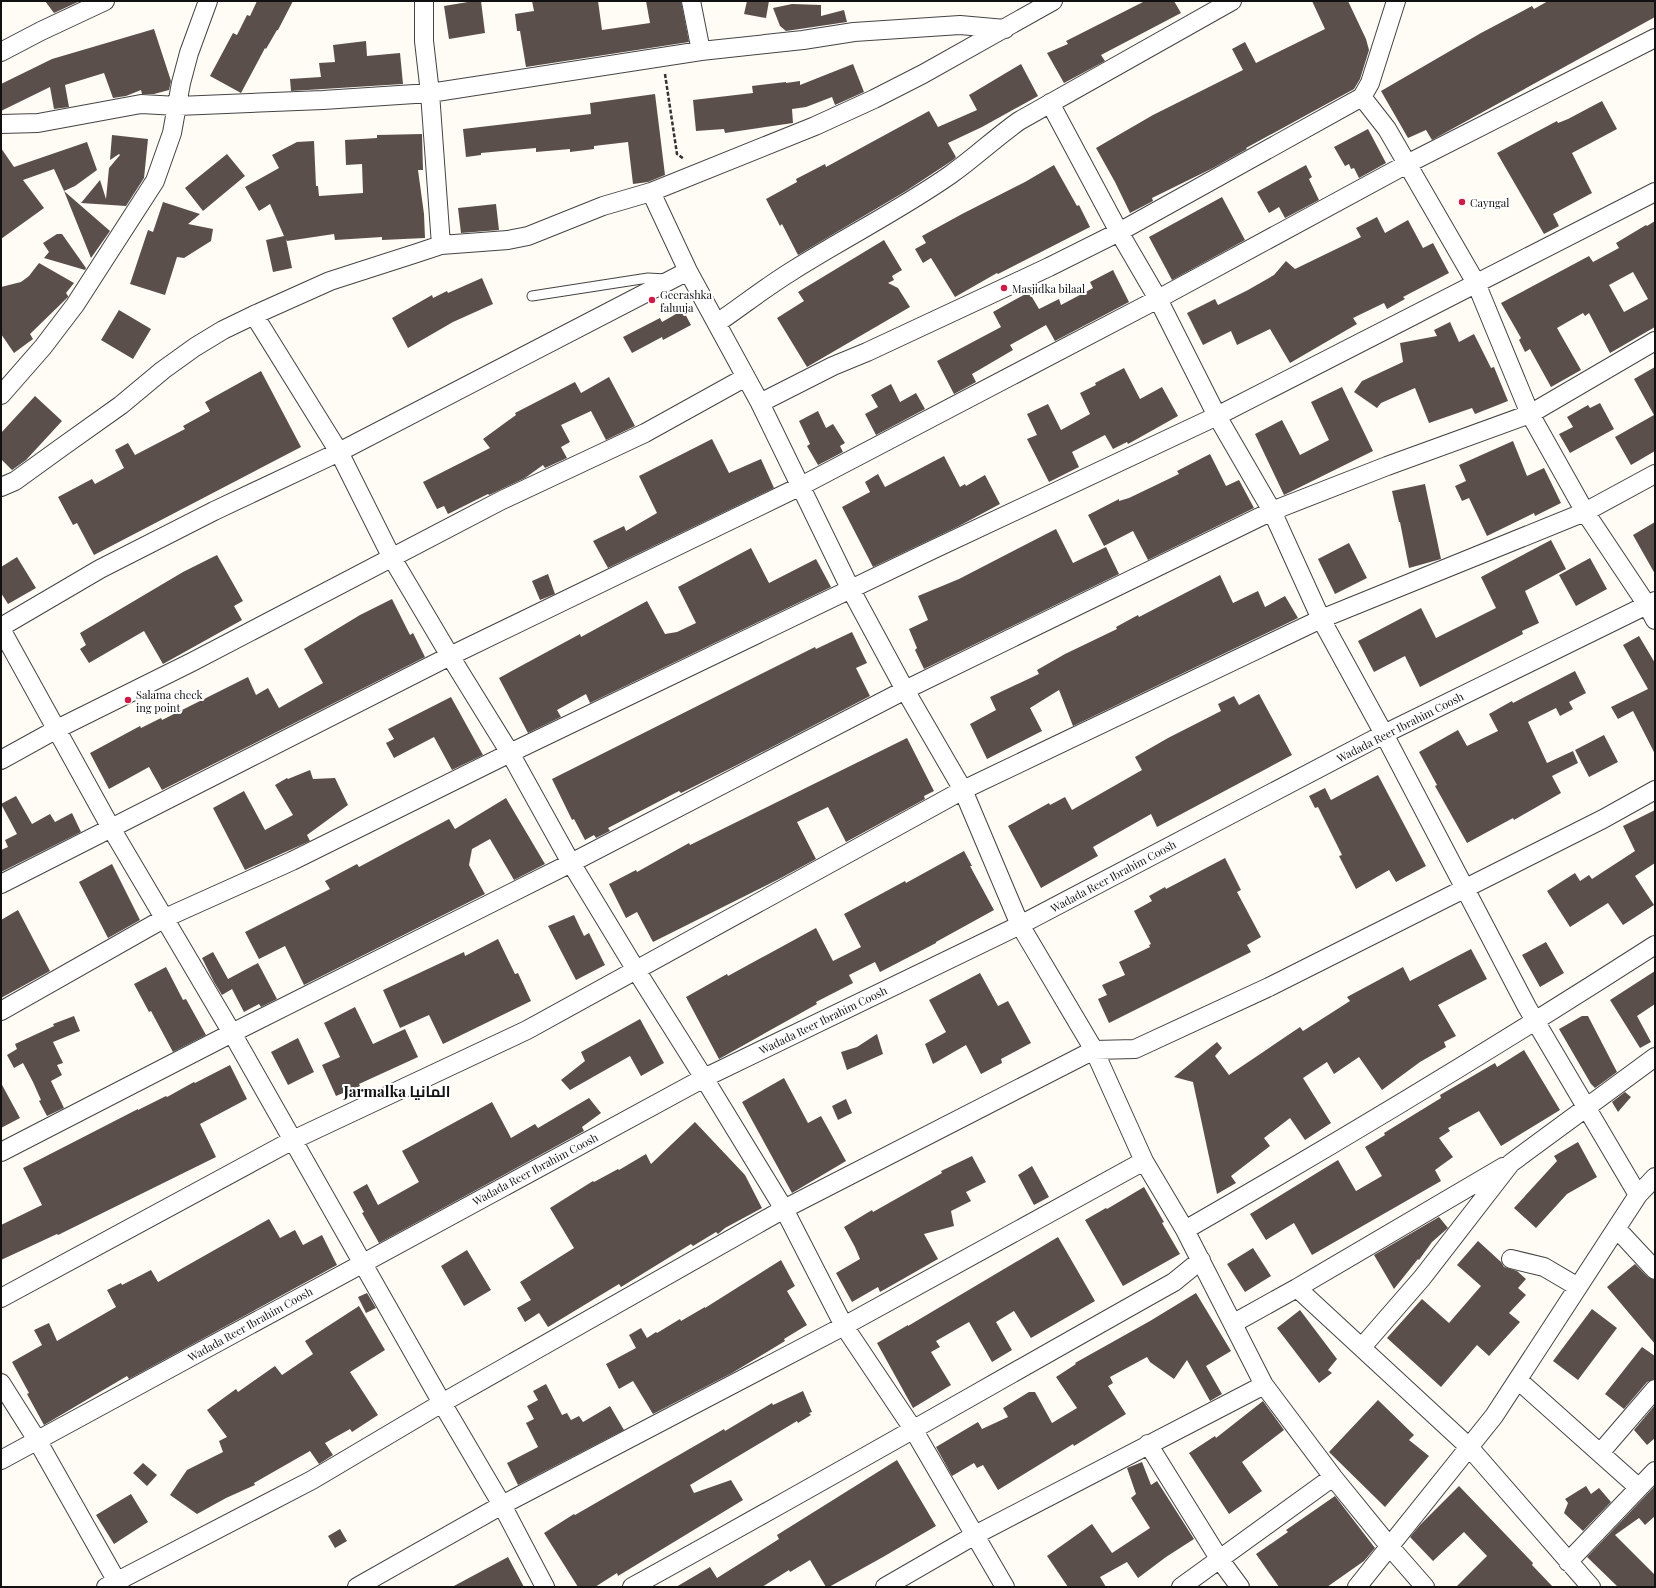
<svg xmlns="http://www.w3.org/2000/svg" width="1656" height="1588" font-family="'Playfair Display',Cairo,serif">
	<style>
		.building { fill: #5b4f4c; fill-rule: evenodd }
		.lines { fill: none; stroke-linecap: round; stroke-linejoin: round }
		.lane-casing { stroke: #444; stroke-width: 11 }
		.street-casing { stroke: #444; stroke-width: 20 }
		.path { stroke: #333; stroke-width: 2.5; stroke-dasharray: 4 2; stroke-linecap: butt }
		.lane { stroke: #fff; stroke-width: 9 }
		.street { stroke: #fff; stroke-width: 18 }
		.poi-dot { fill: #cd1c48; stroke: #fff; stroke-width: 1.5 }
		.labels { text-anchor: middle; dominant-baseline: central; stroke-width: 4; stroke-linejoin: round; paint-order: stroke }
		.poi-label { font-size: 11px; fill: #111; stroke: #fff; text-anchor: start }
		.street-label { font-size: 11px; fill: #111; stroke: #fff }
		.district-label { font-size: 15px; font-weight: bold; fill: #111; stroke: #fff }
	</style>
	<rect width="100%" height="100%" fill="#fffbf5"/>
	<path class="building" d="M45,1H80L54,13Z
		M257,1H293L278,30H277L266,49L265,48L241,93L210,76L233,33L237,35L247,15L250,16Z
		M474,1H481L485,33L449,39L444,6Z
		M532,1H598L602,30L650,23L646,1H681L689,42L526,67L520,31H517L515,14L534,11Z
		M747,1H769L766,18L744,14Z
		M1145,1H1174L1181,13L1101,55L1105,61L1064,83L1047,53L1068,44L1066,41Z
		M1312,1H1348L1366,39L1369,50L1360,79L1354,89L1246,148L1247,149L1213,168L1152,198L1153,201L1130,213L1115,182L1096,148L1153,115L1243,70L1232,49L1245,42L1256,63L1325,29Z
		M1548,1H1655V17L1432,140L1426,130L1408,138L1381,91L1481,33L1532,6L1534,9Z
		M792,4L821,5V16L844,10L847,22L786,31L780,26L773,8Z
		M154,29L171,81L169,90L154,94H142L141,90L126,96L113,98L104,73L65,85L69,107L54,109L50,87L1,111V84L52,59Z
		M366,41L367,56L400,53L403,84L291,91L290,79L321,77L319,63L335,62L333,45Z
		M853,64L864,92L835,105L832,97L806,107L792,109L793,123L725,133L724,129L696,131L693,100L753,93L752,86L786,82V83L800,81V85Z
		M1021,64L1038,96L982,127L948,143L956,157L953,160L906,191L798,255L782,224L780,226L766,199L797,182L796,179L825,164L826,167L929,111L938,127L977,110L969,95Z
		M655,94L665,175L648,182L633,184L628,142L594,146V149L570,152V149L536,152V148L481,153V155L466,157L463,129L591,114L590,103Z
		M1602,101L1617,129L1572,153L1592,193L1553,214L1559,226L1544,234L1497,153L1557,121L1558,123L1568,119Z
		M1368,129L1386,163L1359,178L1354,168L1351,169L1349,164L1345,166L1334,147Z
		M422,134L423,170H418L424,214L425,238L382,240V237L335,240L334,234L287,241L286,239L292,268L273,272L266,240L284,236L270,204L259,211L245,187L279,168L272,155L297,142L314,141L316,186H318L319,196L363,193L362,164L346,165L345,140L377,138V135Z
		M112,135L148,139L144,178L126,206L81,203L100,180L106,199L109,168L120,155L119,154L110,160Z
		M87,142L97,170L75,186L64,191L54,169L23,180L44,208L1,239V148L14,167Z
		M227,154L245,176L203,211L185,188Z
		M1054,165L1077,206L1079,205L1090,227L998,274L997,273L955,297L931,258L923,263L915,249L926,243L922,236L962,214L1025,182Z
		M1306,165L1312,177L1309,179L1319,200L1285,218L1279,207L1269,213L1257,192Z
		M64,191L110,231L91,258Z
		M1222,197L1245,240L1172,280L1149,237Z
		M163,202L200,214L188,224L213,229L211,241L184,258L177,257L165,295L130,284L148,230L153,232Z
		M496,204L499,230L461,233L458,208Z
		M1377,217L1385,233L1408,220L1423,248L1433,243L1449,273L1403,297L1405,299L1387,309L1384,303L1353,318L1357,324L1290,363L1270,329L1237,345L1231,331L1203,345L1187,313L1215,299L1218,305L1248,290L1274,275L1286,261L1295,269L1361,237L1356,228Z
		M1655,221V327L1610,353L1589,313L1585,316L1583,313L1557,328L1581,370L1551,387L1530,349L1525,352L1519,340L1521,338L1501,303L1589,256L1593,262L1619,248L1616,243L1646,225L1647,226ZM1633,272L1648,299L1624,312L1609,285Z
		M57,234H62L86,268L85,270L44,258L49,252L43,243Z
		M884,240L902,270L892,276L894,280L888,283L898,288L910,307L807,367L777,318L804,301L798,292Z
		M39,263L74,283L66,293L68,296V297L30,334L33,339L14,353L1,334V287L21,282L29,276Z
		M1113,270L1129,302L1055,341L1046,325L1010,345L1013,350L972,374L976,382L954,394L937,361L1001,327L993,312L1029,292L1039,309L1059,299L1061,305L1093,288L1090,282Z
		M482,278L493,304L453,322L408,348L392,318L432,295L433,298L447,291L448,293Z
		M119,310L151,329L133,359L101,340Z
		M683,310L691,325L663,340L662,337L632,353L623,337L660,318L662,322Z
		M1450,322L1459,342L1474,334L1491,368L1494,367L1508,401L1475,414L1472,408L1429,423L1415,388L1381,403L1377,408L1354,392L1362,381L1403,362L1400,343L1437,336L1434,330Z
		M1655,367V451L1631,465L1615,437L1654,415L1634,379Z
		M1124,368L1140,399L1162,387L1178,416L1128,444L1127,442L1113,449L1105,435L1072,452L1079,467L1049,482L1027,439L1037,435L1027,414L1048,404L1061,430L1090,414L1080,393L1096,385L1095,383Z
		M261,371L301,447L94,555L77,523L73,525L58,497L92,479L95,484L124,468L115,450L128,443L135,455L185,429L183,426L210,411L205,402Z
		M609,377L635,426L606,440L591,411L561,425L570,442L561,447L567,458L545,468L543,465L525,478L489,495L488,494L448,514L444,506L437,509L423,482L490,448L483,439L516,415L515,413L575,382L581,393Z
		M891,384L900,402L916,393L925,409L876,435L865,414L878,407L871,395Z
		M1342,387L1373,451L1284,495L1255,434L1282,420L1300,455L1329,440L1311,402Z
		M35,396L62,421L26,460L12,470L1,459V433Z
		M1600,403L1614,429L1570,453L1559,434L1573,427L1567,417L1588,405L1590,408Z
		M818,411L826,428L833,424L845,443L840,446L843,452L818,465L807,446L810,444L799,421Z
		M712,439L729,473L761,459L774,488L608,568L593,541L624,526L626,531L657,513L639,476Z
		M1513,441L1527,476L1544,468L1561,503L1535,516L1534,513L1487,536L1469,498L1462,501L1455,486L1466,481L1459,465Z
		M1210,454L1226,486L1239,480L1254,508L1148,560L1133,531L1104,546L1088,515L1119,499V501L1129,498L1179,474L1177,471Z
		M944,456L960,487L965,484L966,486L985,475L1000,504L959,526L873,567L842,507L870,492L865,482L878,474L885,487Z
		M1425,484L1441,559L1409,568L1400,522H1399L1392,491Z
		M1655,522V574L1633,535Z
		M1056,529L1073,563L1106,547L1119,574L924,669L915,650L917,648L909,629L928,620L918,596L959,579Z
		M1551,540L1566,569L1525,591L1539,623L1522,631L1523,634L1420,687L1405,656L1374,672L1358,641L1421,608L1436,638L1496,608L1481,577Z
		M1349,543L1367,578L1335,594L1318,559Z
		M751,548L769,583L816,559L831,587L590,703L586,694L557,710L561,717L528,733L499,678L580,634L581,637L647,601L665,634L677,632L696,623L678,587Z
		M217,555L243,601L234,606L242,620L163,664L144,631L89,663L80,649L86,645L80,633L183,572Z
		M17,557L36,588L8,604L1,593V567Z
		M1590,558L1607,589L1576,606L1559,575Z
		M548,574L555,594L540,600L532,581Z
		M1220,575L1233,603L1258,591L1265,607L1285,596L1298,618L1073,726L1059,690L1030,708L1042,731L987,759L970,724L996,710L990,697L1039,674L1037,670L1065,654L1117,629L1116,627L1138,615L1139,617Z
		M392,599L410,635L413,633L425,657L162,790L149,767L109,789L90,753L140,726L141,728L161,718L162,720L248,677L256,695L268,688L279,708L323,683L304,649L360,615Z
		M852,632L867,663L856,668L870,696L745,761L681,793L679,791L608,828L610,831L596,838L594,835L585,840L574,819L572,820L552,779L815,647L816,649Z
		M1639,636L1655,663V754L1633,711L1618,719L1611,707L1648,689L1623,645Z
		M1575,671L1586,693L1569,702L1573,709L1560,716L1556,708L1528,722L1547,763L1573,751L1578,763L1552,776L1561,793L1514,820L1513,818L1467,843L1435,786L1437,785L1419,752L1458,730L1467,746L1498,731L1489,714L1512,701L1513,703Z
		M1259,694L1292,755L1157,827L1151,814L1093,847L1098,856L1041,888L1008,826L1049,803L1050,805L1065,797L1072,810L1142,770L1135,757L1168,738L1221,711L1218,704L1234,696L1239,705Z
		M451,697L483,755L452,770L434,737L394,758L386,743L394,739L388,729Z
		M1604,735L1618,762L1589,777L1575,750Z
		M907,738L934,791L924,796L925,799L846,842L828,807L797,822L816,859L777,880L653,942L637,912L626,918L609,884L636,870L637,872L689,843L690,845Z
		M310,770L313,779L335,778L348,805L307,835L310,841L245,870L213,808L244,791L265,830L293,815L275,785L287,778L288,779Z
		M1378,775L1426,866L1396,882L1389,870L1356,889L1339,856L1342,855L1318,807L1315,808L1309,796L1325,788L1331,800Z
		M16,796L32,824L50,814L55,822L72,813L81,832L1,872V850L8,847L5,840L17,834L1,804Z
		M506,798L545,864L514,880L490,839L472,849L469,865L485,894L304,985L285,946L259,959L245,932L330,889L325,881L357,864L359,867L449,819L455,829Z
		M1655,810V863L1635,876L1654,905L1623,925L1608,903L1570,927L1547,891L1575,873L1580,881L1589,875L1592,879L1635,851L1623,826Z
		M964,851L972,866H970L994,910L936,942V943L880,972L875,962L849,975L853,983L816,1002L817,1004L719,1059L686,997L727,974L728,976L816,928L833,961L861,947L844,914L905,881L906,883Z
		M1225,858L1241,890L1237,892L1261,937L1247,945L1251,952L1109,1023L1098,999L1107,995L1102,985L1125,975L1119,962L1150,947L1149,945L1151,944L1134,911L1152,901L1149,896L1165,887L1166,889Z
		M112,864L140,920L108,938L79,882Z
		M18,910L50,971L1,998V920Z
		M574,915L584,936L589,933L605,965L576,980L548,926Z
		M498,939L515,974L518,973L531,1001L443,1044L429,1015L400,1028L383,990L464,952L465,956Z
		M1546,942L1564,973L1540,987L1522,955Z
		M1471,949L1487,979L1438,1005L1456,1036L1444,1042L1446,1047L1420,1062L1382,1090L1359,1057L1334,1074L1327,1062L1303,1078L1331,1123L1305,1140L1290,1118L1264,1138L1270,1146L1231,1176L1236,1183L1217,1194L1193,1082L1174,1077L1217,1042L1222,1048L1215,1056L1229,1075L1300,1027L1303,1031L1350,1001L1347,997L1403,967L1410,981Z
		M213,952L228,979L258,963L277,999L261,1007L259,1004L244,1012L232,989L222,995L214,982L202,958Z
		M166,967L183,1000L186,999L206,1035L173,1052L151,1011L149,1012L134,984Z
		M1655,971V1004L1637,1016L1651,1042L1640,1048L1610,1000Z
		M980,973L998,1006L1008,1001L1031,1043L1001,1059L1002,1063L981,1074L966,1045L933,1064L925,1044L946,1032L929,1000Z
		M355,1007L373,1044L405,1029L418,1057L359,1084L360,1086L336,1096L322,1065L340,1057L324,1023Z
		M74,1016L80,1031L53,1042L63,1063L57,1065L62,1075L51,1081L64,1108L47,1116L39,1101L41,1100L33,1082L23,1063L14,1068L7,1055L17,1049L15,1044L54,1026L53,1024Z
		M1582,1016H1588L1617,1072L1595,1088L1591,1084L1559,1029Z
		M640,1019L664,1063L641,1076L630,1056L570,1090L561,1080L585,1061L581,1052Z
		M877,1034L883,1054L847,1070L841,1052L857,1047Z
		M298,1038L314,1072L288,1085L271,1052Z
		M1524,1050L1560,1110L1501,1146L1479,1111L1448,1128L1450,1131L1439,1138L1453,1157L1435,1170L1441,1181L1312,1255L1294,1223L1266,1240L1250,1214L1338,1160L1356,1191L1382,1176L1365,1147L1385,1135L1384,1133L1441,1098L1440,1095L1495,1063L1497,1067Z
		M230,1065L247,1099L200,1124L216,1157L58,1235L57,1234L1,1260V1225L42,1205L23,1168L138,1109V1110L166,1096L167,1097L194,1082L195,1083Z
		M784,1078L808,1123L821,1116L846,1161L792,1193L742,1102Z
		M1,1083L20,1118L1,1128Z
		M1625,1092L1631,1097L1618,1112L1612,1102Z
		M589,1098L601,1113L582,1127L584,1131L379,1243L362,1213L364,1212L353,1192L367,1184L378,1205L419,1182L402,1151L492,1102L511,1138L535,1124L538,1128Z
		M846,1099L852,1113L838,1120L832,1106Z
		M695,1122L745,1175L762,1208L725,1228L718,1234L716,1232L693,1246L691,1244L621,1287L619,1284L548,1327L539,1313L525,1322L517,1308L531,1300L520,1282L574,1248L550,1208L593,1181L594,1182L618,1169L619,1170L646,1154L651,1164Z
		M1578,1142L1597,1177L1567,1194L1536,1228L1514,1208L1557,1161L1554,1156Z
		M972,1156L986,1182L966,1192L971,1201L951,1211L954,1226L924,1234L938,1259L880,1292L878,1287L852,1302L836,1273L860,1259L855,1247L844,1227L872,1210L873,1212L942,1173L941,1171Z
		M1032,1166L1049,1197L1034,1205L1018,1175Z
		M1144,1187L1164,1222L1162,1223L1180,1254L1123,1286L1085,1220L1106,1208L1107,1209Z
		M1439,1217L1448,1228L1432,1242L1419,1260L1418,1259L1394,1289L1374,1255Z
		M269,1219L280,1238L295,1230L303,1245L322,1235L337,1265L129,1379L127,1376L44,1425L27,1394L29,1393L12,1362L42,1345L34,1330L49,1323L57,1341L116,1307L107,1290L121,1283L122,1285L151,1270L158,1282Z
		M1058,1237L1095,1301L1031,1338L1014,1311L996,1322L1012,1350L992,1362L969,1322L936,1341L940,1347L931,1352L951,1385L913,1408L877,1343L908,1325V1326Z
		M1478,1241L1501,1262L1504,1267L1517,1271L1526,1279L1518,1288L1526,1295L1509,1313L1520,1322L1489,1356L1477,1345L1441,1387L1387,1338L1422,1299L1449,1323L1481,1286L1457,1265Z
		M1253,1248L1271,1276L1245,1292L1227,1264Z
		M467,1250L491,1290L464,1306L441,1266Z
		M781,1260L795,1286L787,1291L807,1325L784,1339L785,1341L732,1373L653,1414L633,1381L619,1389L606,1364L636,1348L629,1335L641,1328L647,1338L656,1332L657,1333L680,1319L681,1321L705,1307V1308Z
		M1635,1264L1648,1277L1655,1280V1344L1607,1287Z
		M367,1293L376,1308L366,1313L358,1297Z
		M1196,1293L1231,1351L1206,1366L1222,1394L1210,1401L1187,1360L1174,1379L1150,1362L1147,1357L1110,1377L1113,1383L1108,1386L1126,1414L1074,1446L1073,1444L998,1490L983,1465L977,1468L974,1463L952,1476L936,1447L978,1422L982,1429L1008,1417L1003,1408L1029,1392H1035L1052,1423L1077,1408L1056,1377L1076,1364L1075,1363L1150,1321Z
		M359,1306L385,1350L350,1372L378,1415L352,1432L350,1429L325,1443L333,1455L319,1464L310,1451L254,1483L255,1485L226,1498L197,1514L170,1495L187,1470L223,1452L219,1441L227,1437L207,1410L236,1389L238,1392L275,1366L282,1375L313,1354L305,1341Z
		M1592,1309L1617,1328L1578,1380L1553,1361Z
		M1300,1310L1337,1359L1328,1370L1332,1373L1319,1383L1277,1328Z
		M1642,1347L1655,1356V1379L1647,1382L1624,1409L1605,1394Z
		M546,1384L562,1415L567,1413L571,1420L579,1416L583,1422L610,1406L624,1430L518,1485L507,1463L538,1447L526,1423L534,1419L527,1406L538,1400L533,1391Z
		M803,1391L812,1412L809,1413L811,1415L798,1423L797,1421L690,1485L694,1493L731,1480L743,1500L618,1576L617,1573L595,1587H578L544,1533L574,1514L575,1515L724,1429L725,1431L772,1403L773,1405Z
		M1378,1400L1414,1435L1409,1440L1429,1456L1385,1507L1329,1452Z
		M1263,1401L1284,1430L1242,1462L1262,1491L1229,1514L1189,1453L1215,1436L1216,1438Z
		M1655,1405V1438L1647,1445L1634,1430Z
		M897,1460L936,1526L883,1557L829,1587H826L810,1560L790,1572L789,1570L762,1587H676L710,1567L717,1578L779,1539L777,1535Z
		M1142,1462L1151,1485L1157,1481L1194,1539L1166,1557L1138,1578L1127,1562L1100,1577L1106,1587H1068L1047,1556L1092,1524L1112,1553L1150,1528L1131,1498L1136,1494L1127,1468Z
		M143,1463L157,1475L147,1486L133,1473Z
		M1459,1486L1533,1563L1532,1565L1553,1587H1456L1487,1556L1464,1532L1433,1561L1410,1537L1420,1525Z
		M1586,1486L1591,1494L1599,1488L1611,1502L1583,1531L1564,1513L1568,1503L1565,1499Z
		M1655,1486V1516L1645,1525L1639,1518L1615,1535L1655,1575V1587H1618L1587,1557Z
		M131,1494L148,1522L114,1544L96,1515Z
		M1335,1496L1375,1548L1364,1561L1327,1587H1279L1256,1554L1288,1532L1286,1530Z
		M340,1529L347,1541L335,1548L328,1536Z
		M508,1557L524,1587H452Z"/>
	<g class="lines">
		<defs>
			<path id="lane" d="M532,296L648,278L666,279"/>
			<path id="street" d="M424,1V41L430,93L441,245
				M691,1L701,51
				M1,52L41,31L105,1
				M1362,97L1387,129L1476,283L1530,414L1585,512L1647,605L1655,620
				M1050,103L1119,232L1158,299L1217,416L1272,511L1321,619L1384,734L1527,1007L1638,1195
				M1,124L38,123L141,104L178,106L323,100L430,93L701,51L803,40L854,32L960,25L1005,29
				M651,192L688,271L760,403L851,590L905,690L963,790L1020,925L1094,1050L1144,1161L1185,1230L1264,1385L1333,1477L1390,1547L1425,1587
				M254,315L339,452L392,558L450,656L510,753L571,863L636,970L704,1078L784,1209L844,1326L913,1429L1005,1587
				M717,323C742,306 766,287 792,271C844,238 900,210 950,175C974,158 995,138 1019,121L1232,1
				M1,395L43,347L75,305L155,181L172,133L181,83L189,53L208,1
				M760,403L833,366L867,352L1049,267L1119,232L1362,97L1370,83L1396,1
				M1,487L15,481L62,447L121,405L163,370L195,347L223,330L254,315L330,281L417,253L441,245L508,240L528,236L603,206L651,192L815,126L874,99L923,74L1053,1
				M1,627L100,569L214,511L339,452L688,271
				M1,629L111,828L232,1033L442,1403L502,1505L545,1587
				M1,760L57,729L192,662L502,500L645,433L746,377
				M1,884L450,656L801,486L1158,299L1407,164L1655,38
				M1,1011L165,918L292,861L510,753L934,549L1217,416L1655,192
				M1,1152L232,1033L571,863L905,690L1272,511L1387,466L1530,414L1655,341
				M1617,1229L1655,1270
				M1185,1230C1344,1139 1501,1044 1655,945
				M1511,1259L1544,1267L1578,1287
				M1297,1288L1503,1167
				M1,1298L293,1140L527,1030L963,790L1321,619L1585,512L1655,474
				M1234,1323L1297,1288L1469,1447L1591,1587
				M1362,1347L1422,1278L1511,1163L1655,1057
				M1518,1380L1639,1488
				M1,1383L37,1440L120,1587
				M1148,1444L1220,1560L1240,1587
				M1600,1453L1655,1389
				M1,1460L704,1078L1020,925L1384,734L1655,601
				M1568,1562L1655,1471
				M106,1587L312,1480L442,1403L784,1209L1094,1050L1135,1049L1269,987L1603,819L1655,790
				M357,1587L502,1505L844,1326L1144,1161
				M632,1587C814,1487 994,1383 1174,1282L1201,1260
				M885,1587L975,1535L1264,1385
				M1181,1587L1333,1477
				M1357,1587L1494,1416L1638,1195L1655,1177"/>
		</defs>
		<use href="#lane" class="lane-casing"/>
		<use href="#street" class="street-casing"/>
		<path class="path" d="M665,74L677,154L684,159"/>
		<use href="#lane" class="lane"/>
		<use href="#street" class="street"/>
	</g>
	<g class="poi-dot">
		<circle cx="1462" cy="202" r="4"/>
		<circle cx="1004" cy="288" r="4"/>
		<circle cx="652" cy="300" r="4"/>
		<circle cx="128" cy="700" r="4"/>
	</g>
	<g class="labels">
		<g class="poi-label">
			<text x="1470" y="202">Cayngal</text>
			<text x="1012" y="288">Masjidka bilaal</text>
			<text x="660" y="294">Geerashka<tspan x="660" dy="13">faluuja</tspan></text>
			<text x="136" y="694">Salama check<tspan x="136" dy="13">ing point</tspan></text>
		</g>
		<g class="street-label">
			<text transform="translate(1400 727) rotate(-27)">Wadada Reer Ibrahim Coosh</text>
			<text transform="translate(1113 876) rotate(-28)">Wadada Reer Ibrahim Coosh</text>
			<text transform="translate(823 1020) rotate(-26)">Wadada Reer Ibrahim Coosh</text>
			<text transform="translate(535 1169) rotate(-28)">Wadada Reer Ibrahim Coosh</text>
			<text transform="translate(250 1324) rotate(-29)">Wadada Reer Ibrahim Coosh</text>
		</g>
		<g class="district-label">
			<text x="397" y="1091">Jarmalka المانيا</text>
		</g>
	</g>
	<rect width="1656" height="1588" fill="none" stroke="#111111" stroke-width="4"/>
</svg>
